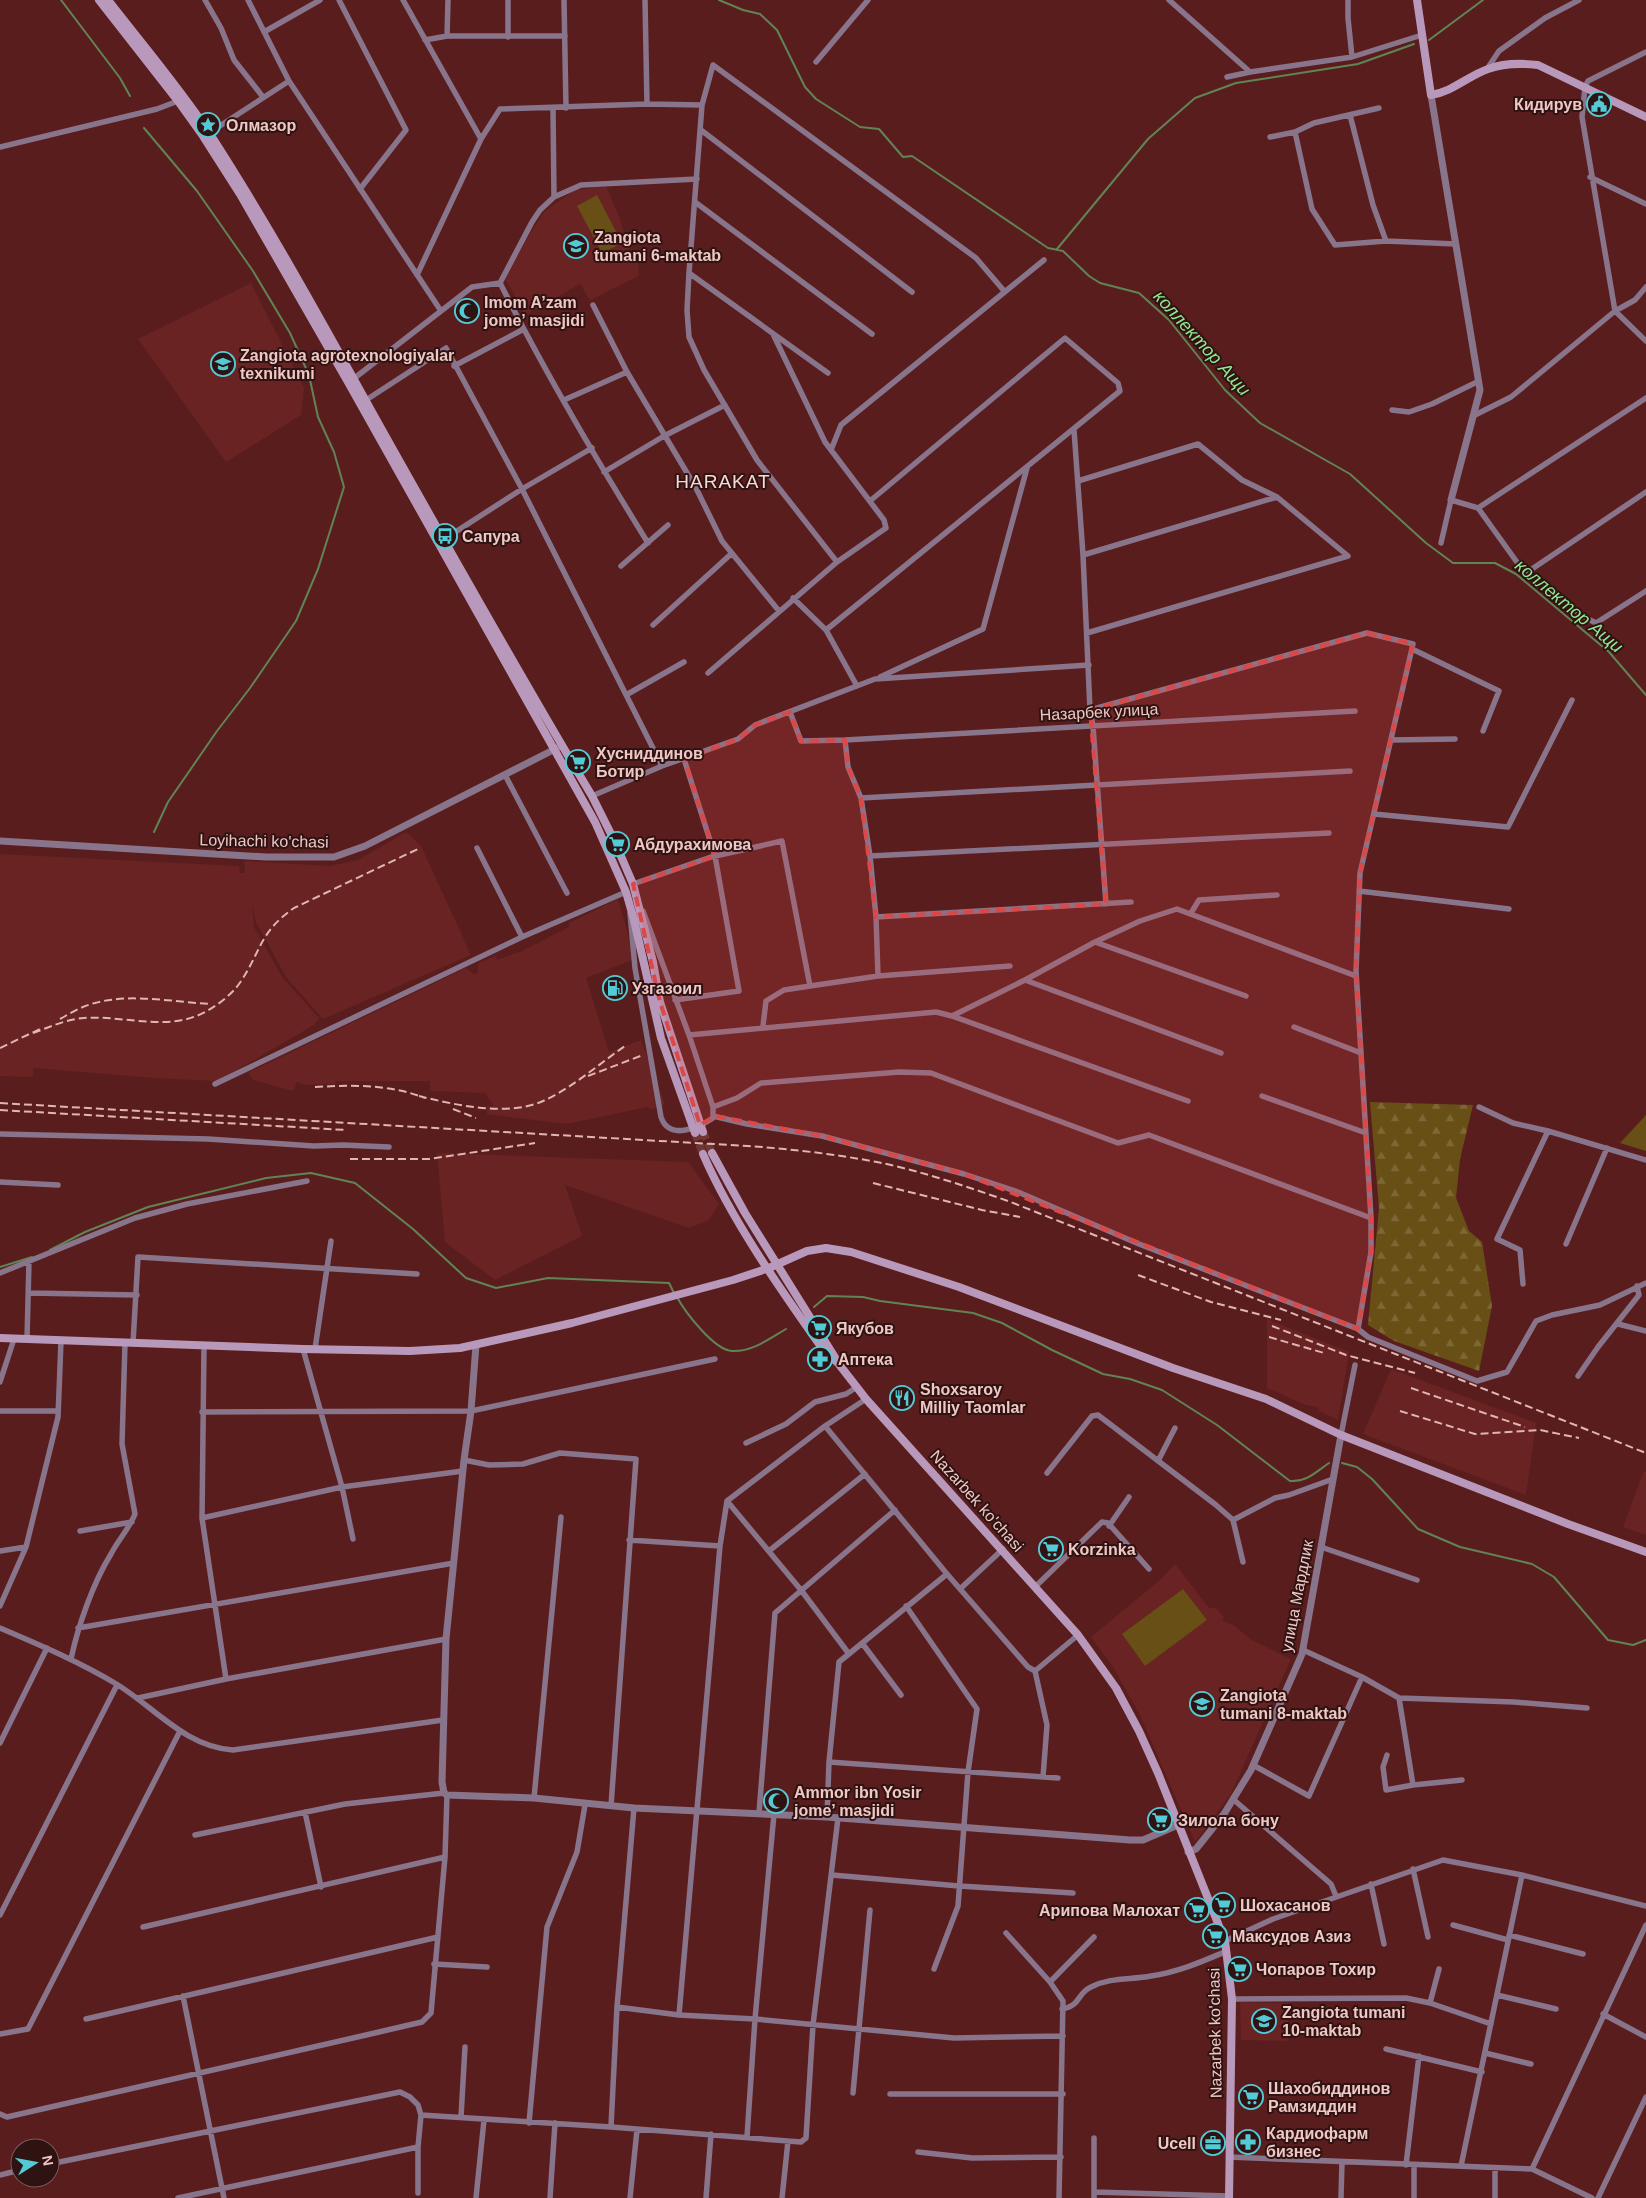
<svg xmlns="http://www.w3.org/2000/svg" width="1646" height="2198" font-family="Arial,sans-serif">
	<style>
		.built { fill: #682322 }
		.grass { fill: #674f16 }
		.forest { fill: url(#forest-firs) }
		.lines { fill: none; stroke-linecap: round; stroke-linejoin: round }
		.stream { stroke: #608455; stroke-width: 2 }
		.secondary-tunnel { stroke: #703636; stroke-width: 8; stroke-dasharray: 8 4; stroke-linecap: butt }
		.minor { stroke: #89758b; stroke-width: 5.5 }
		.tertiary { stroke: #89758b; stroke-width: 7 }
		.secondary { stroke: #b999bb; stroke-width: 8 }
		.rail { stroke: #e0b6b3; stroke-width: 2; stroke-dasharray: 8 4; stroke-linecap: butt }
		.marked { fill: #db4847; fill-opacity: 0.2; stroke: #db4847; stroke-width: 4; stroke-dasharray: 10 6; stroke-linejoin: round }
		.labels { text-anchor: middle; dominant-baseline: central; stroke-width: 4; stroke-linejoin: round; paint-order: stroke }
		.poi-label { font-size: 16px; font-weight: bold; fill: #efc7c4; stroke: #2e1312; text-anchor: start }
		.street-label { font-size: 16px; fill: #efc7c4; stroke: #2e1312 }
		.water-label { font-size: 18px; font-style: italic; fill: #8fe98f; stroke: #2e1312 }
		.quarter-label { font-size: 19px; letter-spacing: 1px; fill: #f9d9d6; stroke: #2e1312 }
	</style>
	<defs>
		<pattern id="forest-firs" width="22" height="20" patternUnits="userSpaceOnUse" patternTransform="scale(1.25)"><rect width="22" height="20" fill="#674f16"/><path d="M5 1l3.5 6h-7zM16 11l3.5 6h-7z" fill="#7d6736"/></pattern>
	</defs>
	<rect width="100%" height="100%" fill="#5a1d1d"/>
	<path class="built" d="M606,186L620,219L632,258L636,257L638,263L639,276L590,300L580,284L525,315L505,278L534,227L545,211L575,190Z
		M251,283L304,388L301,415L226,462L138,339Z
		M406,832L421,846L471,955L323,1019L286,977L256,922L252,905L254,927L282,977L319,1018L314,1025L218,1081L153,1078L33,1068V1077L0,1076V854L239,866L240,873H245L244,861L330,866L358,860Z
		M618,899L635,959L586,978L609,1052L641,1040L665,1104L651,1110L647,1107L567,1124L487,1114V1106H494L485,1093L430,1091V1081H336L335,1084L306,1085L297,1082L293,1091L253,1080L248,1073L466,968L474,974L478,973V963L496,956L497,960L522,951L569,927V923Z
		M437,1153L688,1162L719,1204L709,1220L689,1228L565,1185L582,1236L495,1280L445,1242Z
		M1267,1319L1349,1352L1338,1420L1319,1411L1318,1407L1306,1405L1267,1388Z
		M1391,1369L1536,1423L1526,1495L1363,1434Z
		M1644,1471L1646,1472V1535L1623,1527Z
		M1175,1564L1209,1608H1216L1224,1617L1222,1620L1235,1626L1250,1639L1291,1659L1231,1794L1195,1842L1140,1715L1113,1667L1091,1637L1161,1579Z
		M1240,2002L1288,2003V2041L1241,2040Z"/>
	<path class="grass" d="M597,195L622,243L602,253L577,206Z
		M1646,1115V1151L1620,1143Z
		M1183,1589L1207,1620L1145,1666L1122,1634Z"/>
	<path class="forest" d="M1370,1102L1473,1105L1460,1159L1456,1198L1469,1231L1482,1242L1492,1306L1479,1371L1394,1341L1368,1325L1379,1208Z"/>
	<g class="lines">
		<path class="stream" d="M61,0L120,78L130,96
			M719,0L743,10L760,14L777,30L805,87L816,99L860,127L879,129L903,157L912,156L1048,248L1063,251L1089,276L1100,283L1139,293L1169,320L1225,390L1260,423L1350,474L1426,543L1453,563H1495L1516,574L1609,652L1646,695
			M1429,40L1483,0
			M144,128L197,191L253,271L290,333L309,375L318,417L334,452L344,487L318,569L296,621L250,688L217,731L168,802L154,832
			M1057,249L1148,139L1195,98L1236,83L1358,64L1414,44
			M50,1250L85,1232L148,1207L266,1178L311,1173L355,1183L413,1229L466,1278L496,1288L548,1278L669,1283L674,1293
			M0,1267L32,1257
			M677,1297C685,1312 714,1350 732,1351C752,1352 769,1339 786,1329
			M814,1307L827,1296L863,1297L880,1301L973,1313L1002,1323L1052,1350L1103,1374L1130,1379L1162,1390L1217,1425L1290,1481C1307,1482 1316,1472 1329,1463
			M1342,1463L1357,1467L1372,1479L1418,1529L1460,1547L1532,1564L1554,1577L1608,1640L1633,1645L1646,1640"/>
		<path class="secondary-tunnel" d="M703,1132L712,1153
			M695,1133L703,1154"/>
		<path class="minor" d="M205,0L221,28L234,60L263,97
			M248,0L289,81L441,311
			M339,0L406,130L360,189
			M403,0L481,139
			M564,0L566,108
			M645,0L647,104
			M1169,0L1250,72
			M1348,0V18L1352,57
			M264,32L320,0
			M447,36L448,0
			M508,37V0
			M425,40L447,36H565
			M1646,52L1588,81L1585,87L1582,117L1615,311L1646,341
			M816,62L868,0
			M1487,69L1499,51L1545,18L1579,0
			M1227,77L1250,72L1352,57L1422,35
			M553,109L554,197
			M1350,115L1373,205L1386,241
			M701,130L912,292
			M1295,132L1312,209L1335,245L1386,241L1456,244
			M209,133L289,81
			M1270,137L1295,132L1314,123L1379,108
			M0,147L157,109L178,101
			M1590,177L1646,204
			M695,202L872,334
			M689,273L828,373
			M417,275L481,139L500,109L647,104L702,105
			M500,283C545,372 596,459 648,543
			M500,283L532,222L540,210L554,197L581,185L697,179
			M593,305L627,372L696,488L722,541L779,611
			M774,336L825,442L831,450
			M454,366L524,329
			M352,380L472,287L500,283
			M564,400L627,372
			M363,402L446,348L522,489L662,766
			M1392,410L1409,412L1432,404L1479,381
			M1473,416L1511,397L1615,311L1635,300L1646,287
			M1074,430L1083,555L1090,710L1093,726L1106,904
			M604,472L664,436L725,405
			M1078,481L1198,444L1242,480L1277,497L1348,556
			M1478,508L1646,398
			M443,540L522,489L592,448
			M1441,543L1451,500L1478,508L1519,565L1582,616L1596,623L1646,591
			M1083,555L1277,497
			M837,562L757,460L704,370L689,337L687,310L689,273L702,105L713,65L976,258L1005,292
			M621,566L668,525
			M1529,571L1646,492
			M793,598L826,630L857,686
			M653,625L731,554
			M826,630L1120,391L1118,383L1065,338L870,501
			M1087,633L1348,556
			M1412,649L1499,691L1483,731
			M708,673L837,562L886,528L884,520L831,450L841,425L1044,260
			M880,677L983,629L1027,468
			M626,695L684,662
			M1090,710L1367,633L1413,644L1360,873L1356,971L1371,1218V1252L1358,1329
			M790,712L801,741L845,740L848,767L861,798L870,856L876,917L878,976
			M845,740L1355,711
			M1391,740L1455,739
			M505,775L567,893
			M592,796L662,766L738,739L755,725L875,679L1089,665
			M861,798L1350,771
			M1374,814L1508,827L1572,700
			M477,848L522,937
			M870,856L1329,833
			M633,884L711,857L782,841L810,986
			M1359,891L1509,909
			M630,913L635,968L661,1117C669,1141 698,1128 713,1118V1107L689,1035L643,911
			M1191,913L1199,900L1277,895
			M876,917L1131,902
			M1095,942L1246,996
			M1025,980L1221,1053
			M675,1000L739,991L715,856L684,759
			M952,1016L1025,980L1095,942L1140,921L1177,909L1356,976
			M763,1026L766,1001L784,990L810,986L878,976L1010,966
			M1294,1027L1361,1053
			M689,1035L936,1012L952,1016L1188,1101
			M215,1084L522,937L626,892
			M1262,1096L1366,1133
			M713,1107L737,1098L761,1083L899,1072L931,1073L1118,1143L1149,1135L1371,1218
			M1479,1107L1513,1123L1548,1131L1646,1160
			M713,1116L747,1124L822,1136L964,1174L1018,1192L1139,1244L1358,1329L1368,1337L1477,1381L1507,1372L1536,1321L1552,1315L1600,1305L1646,1283
			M0,1134L208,1139L314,1146L343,1145L389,1147
			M0,1182L58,1185
			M1566,1244L1607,1148
			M0,1273L135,1218L187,1204L307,1181
			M1523,1284L1520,1250L1497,1239L1548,1131
			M29,1293L137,1295
			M1618,1324L1646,1331
			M27,1339L29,1261
			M133,1343L138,1257L417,1274
			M204,1346L202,1518L226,1679
			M303,1349L342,1487L353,1539
			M315,1349L331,1241
			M1578,1376L1598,1347L1639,1295L1637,1286
			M0,1382L14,1339
			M0,1411H58
			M202,1412L471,1411L715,1359
			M825,1426L947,1574L1028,1667L1035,1671L1078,1635
			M1341,1435L1355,1365
			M746,1443L786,1424L815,1402L846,1394L857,1387
			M464,1460L489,1465L523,1464L560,1453L636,1459L611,1806
			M1158,1461L1175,1428
			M1047,1473L1092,1416L1098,1415L1216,1505L1233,1520L1243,1562
			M727,1501L801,1590L849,1654
			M202,1518L342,1487L463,1471
			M1233,1520L1275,1498L1289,1495L1333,1479
			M1109,1526L1129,1497
			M80,1531L132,1522
			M629,1540L720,1546
			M1321,1547L1417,1580
			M0,1551L26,1547
			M769,1551L865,1474
			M1036,1586L1102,1522L1108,1523L1149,1569
			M960,1589L1003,1549
			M0,1606L26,1547L58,1417L61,1341
			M906,1606L977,1709L968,1772L958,1906L934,1969
			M0,1628C40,1645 80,1662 118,1685C155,1708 186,1747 233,1750L443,1720
			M78,1628L454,1563
			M862,1643L901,1695
			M1303,1650L1362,1677L1399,1698L1514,1702L1587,1708
			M71,1659C78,1626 93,1583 111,1554C118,1540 129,1529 135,1514L122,1444L125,1343
			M1035,1671L1047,1725L1043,1777
			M138,1698L226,1679L446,1639
			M1399,1698L1413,1785
			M0,1743L47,1648
			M1387,1755L1383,1767L1386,1790L1413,1785L1462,1780
			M829,1762L1058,1778
			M1253,1765L1309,1796L1362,1677
			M534,1798L561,1517
			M1234,1800L1331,1884L1336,1896
			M305,1812L321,1887
			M759,1813L775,1613L895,1510
			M827,1817L829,1762L839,1662L947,1574
			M195,1835L345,1804L444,1793
			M1413,1869L1428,1937
			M832,1875L959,1886L1073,1893
			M1371,1884L1384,1944
			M0,1915L117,1685
			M1453,1925L1508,1940
			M143,1927L445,1857
			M1006,1933L1050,1982L1063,2001L1059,2198
			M1509,1935L1583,1954
			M1225,1941L1273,1919L1443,1860L1522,1875L1646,1906
			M434,1964L487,1967
			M1050,1982L1094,1937
			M1497,1995L1556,2009
			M183,1996L224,2198
			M1232,1999L1406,1998L1430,2003L1491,2024
			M1430,2003L1439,1969
			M617,2007L679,2015L755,2019L954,2038L1063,2036
			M1062,2009C1081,2006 1077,1993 1091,1987C1111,1977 1130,1980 1151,1976C1178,1972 1201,1962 1227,1951
			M1603,2014L1646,2037
			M679,2015L720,1546L727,1501L825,1426L866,1399
			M86,2019L438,1937
			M0,2034L28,2029L180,1731
			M1386,2049L1482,2072
			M1485,2053L1531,2064
			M853,2093L870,1910
			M890,2094H1063
			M0,2114L7,2117L379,2032L422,2022L431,2013L445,1857L447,1795
			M421,2115L611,2127L801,2142L806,2138L813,2025L838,1818
			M461,2117L465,2047
			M529,2123L547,1927L577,1852L585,1805
			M611,2127L617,2007L634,1808
			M747,2137L755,2019L774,1814
			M918,2152L972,2158L1061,2157
			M1229,2157L1532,2169L1592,2198
			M50,2164L400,2092L410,2097L418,2105L421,2115L418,2147V2193
			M1406,2165L1419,2056
			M1414,2165V2198
			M1461,2166L1522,1875
			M1532,2169L1646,1925
			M0,2175L20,2170
			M1094,2192L1229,2196
			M178,2198L418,2147
			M476,2198L484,2120
			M550,2198L555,2123
			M630,2198L637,2130
			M706,2198L711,2134
			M782,2198L788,2141
			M1094,2198V2138
			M1341,2198L1342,2162
			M1495,2198V2168
			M1598,2198L1646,2097"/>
		<path class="tertiary" d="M1431,95L1480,390L1451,500
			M0,841L266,857H334L365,846L559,747
			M476,1345L471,1411L464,1460L446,1639L442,1782L444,1793L447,1795L534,1798L634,1808L827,1817L1130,1840H1143L1178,1825
			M1188,1852L1196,1849L1224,1814L1251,1770L1302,1654L1341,1435"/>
		<path class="secondary" d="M99,0L178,101L203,136L240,194L348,382L595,822L626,892L634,920L661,1038L695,1133
			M108,0C142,44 179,87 210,134C272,230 327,331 382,430C451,553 520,676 592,796L614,840L633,884L653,962L660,1002L703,1132
			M1417,0L1431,95C1452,92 1468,76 1488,69C1504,63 1521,63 1538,65L1646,117
			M712,1153L745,1213L836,1359
			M703,1154C732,1221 781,1290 824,1351L838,1363L866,1399L1078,1635L1116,1688L1139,1731L1158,1773L1225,1941L1232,1999L1229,2198
			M0,1338L303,1349L410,1351L460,1348L572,1323L733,1280L769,1268L807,1251L826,1248L851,1252L959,1287L1173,1368L1266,1399L1341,1435L1568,1524L1646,1552"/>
		<path class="rail" d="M60,1019C71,1013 82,1006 95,1003C131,993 173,1002 211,1004
			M33,1033C50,1027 67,1019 84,1018C126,1015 168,1033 207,1011C219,1004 231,995 239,984C261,953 258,933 294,908L420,848
			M0,1048L40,1029
			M588,1076L643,1055
			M315,1087C353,1085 389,1084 425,1098
			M419,1096C455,1105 508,1117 543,1101C572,1088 599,1064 625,1046
			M0,1103L748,1146C791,1149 834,1154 877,1162C921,1171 965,1186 1008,1201L1646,1453
			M453,1109L476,1118
			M0,1110L346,1130
			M350,1159H429L535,1143
			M873,1183L982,1210L1020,1217
			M1138,1275L1211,1302L1281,1320
			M1272,1326L1346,1355L1415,1373
			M1269,1337L1324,1353
			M1411,1388L1525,1427
			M1400,1411L1475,1434L1540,1430L1579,1438"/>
	</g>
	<path class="marked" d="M1367,633L1413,644L1360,873L1356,971L1371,1218V1252L1358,1329L964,1174L822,1136L715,1116L700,1125L660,1002L633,884L715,856L684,759L738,739L755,725L790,712L801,741L845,740L848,767L861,798L876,917L1106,904L1090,710Z"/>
	<defs>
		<symbol id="civic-ring" viewBox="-11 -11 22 22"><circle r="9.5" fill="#2e1312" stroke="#52cbd7" stroke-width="1.5"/><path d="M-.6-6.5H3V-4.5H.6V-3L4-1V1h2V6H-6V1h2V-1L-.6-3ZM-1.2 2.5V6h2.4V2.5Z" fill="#52cbd7"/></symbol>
		<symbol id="sight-ring" viewBox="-11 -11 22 22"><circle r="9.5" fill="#2e1312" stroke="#52cbd7" stroke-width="1.5"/><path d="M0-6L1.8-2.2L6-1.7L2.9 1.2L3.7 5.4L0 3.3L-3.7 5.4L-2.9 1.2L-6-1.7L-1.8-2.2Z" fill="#52cbd7"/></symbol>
		<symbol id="school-ring" viewBox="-11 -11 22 22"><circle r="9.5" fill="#2e1312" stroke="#52cbd7" stroke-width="1.5"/><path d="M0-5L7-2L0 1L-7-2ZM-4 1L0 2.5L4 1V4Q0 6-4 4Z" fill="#52cbd7"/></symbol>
		<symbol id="mosque-ring" viewBox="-11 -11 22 22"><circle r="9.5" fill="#2e1312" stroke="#52cbd7" stroke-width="1.5"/><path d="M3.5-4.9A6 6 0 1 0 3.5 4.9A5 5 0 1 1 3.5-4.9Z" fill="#52cbd7"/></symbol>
		<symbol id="university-ring" viewBox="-11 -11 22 22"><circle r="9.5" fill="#2e1312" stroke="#52cbd7" stroke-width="1.5"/><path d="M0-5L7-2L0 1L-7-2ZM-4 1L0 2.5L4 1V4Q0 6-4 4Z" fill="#52cbd7"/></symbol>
		<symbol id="bus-ring" viewBox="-11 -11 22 22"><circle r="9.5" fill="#2e1312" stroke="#52cbd7" stroke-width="1.5"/><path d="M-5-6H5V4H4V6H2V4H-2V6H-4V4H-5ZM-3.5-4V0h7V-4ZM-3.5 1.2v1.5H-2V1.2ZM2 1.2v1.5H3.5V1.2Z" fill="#52cbd7"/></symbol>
		<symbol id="supermarket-ring" viewBox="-11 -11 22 22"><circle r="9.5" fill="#2e1312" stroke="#52cbd7" stroke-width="1.5"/><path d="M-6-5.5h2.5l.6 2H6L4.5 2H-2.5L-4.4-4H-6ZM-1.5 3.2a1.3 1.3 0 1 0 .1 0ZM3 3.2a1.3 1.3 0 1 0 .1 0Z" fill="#52cbd7"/></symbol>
		<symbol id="fuel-ring" viewBox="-11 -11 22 22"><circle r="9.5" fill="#2e1312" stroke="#52cbd7" stroke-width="1.5"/><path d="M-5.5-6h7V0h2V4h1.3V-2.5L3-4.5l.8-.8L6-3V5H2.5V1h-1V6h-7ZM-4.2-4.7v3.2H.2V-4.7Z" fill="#52cbd7"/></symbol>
		<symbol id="pharmacy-ring" viewBox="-11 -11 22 22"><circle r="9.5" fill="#2e1312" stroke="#52cbd7" stroke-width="1.5"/><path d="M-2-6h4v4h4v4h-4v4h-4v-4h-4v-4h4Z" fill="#52cbd7"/></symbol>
		<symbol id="restaurant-ring" viewBox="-11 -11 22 22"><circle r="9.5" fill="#2e1312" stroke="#52cbd7" stroke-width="1.5"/><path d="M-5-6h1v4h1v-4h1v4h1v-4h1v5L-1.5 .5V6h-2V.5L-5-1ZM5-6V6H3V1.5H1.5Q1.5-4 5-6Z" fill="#52cbd7"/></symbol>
		<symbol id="office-ring" viewBox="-11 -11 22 22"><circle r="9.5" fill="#2e1312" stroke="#52cbd7" stroke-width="1.5"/><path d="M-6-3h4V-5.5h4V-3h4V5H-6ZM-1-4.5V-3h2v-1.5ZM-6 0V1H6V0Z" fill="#52cbd7"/></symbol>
	</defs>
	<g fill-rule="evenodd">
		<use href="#civic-ring" x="1585" y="90" width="28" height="28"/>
		<use href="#sight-ring" x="194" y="111" width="28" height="28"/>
		<use href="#school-ring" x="562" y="232" width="28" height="28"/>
		<use href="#mosque-ring" x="453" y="297" width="28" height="28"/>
		<use href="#university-ring" x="209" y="350" width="28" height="28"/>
		<use href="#bus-ring" x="431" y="522" width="28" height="28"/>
		<use href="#supermarket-ring" x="564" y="748" width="28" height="28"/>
		<use href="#supermarket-ring" x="603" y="830" width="28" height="28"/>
		<use href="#fuel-ring" x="601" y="974" width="28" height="28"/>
		<use href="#supermarket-ring" x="805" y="1314" width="28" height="28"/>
		<use href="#pharmacy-ring" x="806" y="1345" width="28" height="28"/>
		<use href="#restaurant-ring" x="888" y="1384" width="28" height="28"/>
		<use href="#supermarket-ring" x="1037" y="1535" width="28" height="28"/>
		<use href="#school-ring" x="1188" y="1690" width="28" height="28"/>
		<use href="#mosque-ring" x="762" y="1787" width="28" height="28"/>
		<use href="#supermarket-ring" x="1146" y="1806" width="28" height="28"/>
		<use href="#supermarket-ring" x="1209" y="1891" width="28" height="28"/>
		<use href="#supermarket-ring" x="1183" y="1896" width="28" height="28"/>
		<use href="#supermarket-ring" x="1201" y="1922" width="28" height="28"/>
		<use href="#supermarket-ring" x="1225" y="1955" width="28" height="28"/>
		<use href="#school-ring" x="1250" y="2007" width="28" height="28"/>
		<use href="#supermarket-ring" x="1237" y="2083" width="28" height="28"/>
		<use href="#pharmacy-ring" x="1234" y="2128" width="28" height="28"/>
		<use href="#office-ring" x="1199" y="2129" width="28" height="28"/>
	</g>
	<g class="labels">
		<g class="poi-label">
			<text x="1582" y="104" text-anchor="end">Кидирув</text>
			<text x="226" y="125">Олмазор</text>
			<text x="594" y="237">Zangiota<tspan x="594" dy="18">tumani 6-maktab</tspan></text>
			<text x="484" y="302">Imom A’zam<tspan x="484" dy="18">jome’ masjidi</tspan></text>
			<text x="240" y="355">Zangiota agrotexnologiyalar<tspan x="240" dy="18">texnikumi</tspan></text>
			<text x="462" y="536">Сапура</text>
			<text x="596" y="753">Хусниддинов<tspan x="596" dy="18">Ботир</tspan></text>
			<text x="634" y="844">Абдурахимова</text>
			<text x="632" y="988">Узгазоил</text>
			<text x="836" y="1328">Якубов</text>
			<text x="838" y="1359">Аптека</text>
			<text x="920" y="1389">Shoxsaroy<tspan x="920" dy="18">Milliy Taomlar</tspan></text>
			<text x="1068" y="1549">Korzinka</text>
			<text x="1220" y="1695">Zangiota<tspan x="1220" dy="18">tumani 8-maktab</tspan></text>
			<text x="794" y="1792">Ammor ibn Yosir<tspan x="794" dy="18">jome’ masjidi</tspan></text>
			<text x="1178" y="1820">Зилола бону</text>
			<text x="1240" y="1905">Шохасанов</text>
			<text x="1180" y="1910" text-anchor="end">Арипова Малохат</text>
			<text x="1232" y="1936">Максудов Азиз</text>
			<text x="1256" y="1969">Чопаров Тохир</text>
			<text x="1282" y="2012">Zangiota tumani<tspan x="1282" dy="18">10-maktab</tspan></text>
			<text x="1268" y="2088">Шахобиддинов<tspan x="1268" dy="18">Рамзиддин</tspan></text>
			<text x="1266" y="2133">Кардиофарм<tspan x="1266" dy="18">бизнес</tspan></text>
			<text x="1196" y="2143" text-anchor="end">Ucell</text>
		</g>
		<g class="street-label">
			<text transform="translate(1099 712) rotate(-3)">Назарбек улица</text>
			<text transform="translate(264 841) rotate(1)">Loyihachi ko'chasi</text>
			<text transform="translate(977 1501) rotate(48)">Nazarbek ko'chasi</text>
			<text transform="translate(1297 1596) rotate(-79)">улица Мардлик</text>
			<text transform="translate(1215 2033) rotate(-91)">Nazarbek ko'chasi</text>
		</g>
		<g class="water-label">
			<text transform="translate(1202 343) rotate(48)">коллектор Ащи</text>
			<text transform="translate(1569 606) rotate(40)">коллектор Ащи</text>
		</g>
		<g class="quarter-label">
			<text x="723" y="481">HARAKAT</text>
		</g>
	</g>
	<g transform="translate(35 2163) rotate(79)"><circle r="24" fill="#2e1312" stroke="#7b5b59"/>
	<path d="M0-4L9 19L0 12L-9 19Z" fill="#52cbd7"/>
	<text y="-8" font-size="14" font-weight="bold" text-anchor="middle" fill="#efc7c4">N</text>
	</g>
</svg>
